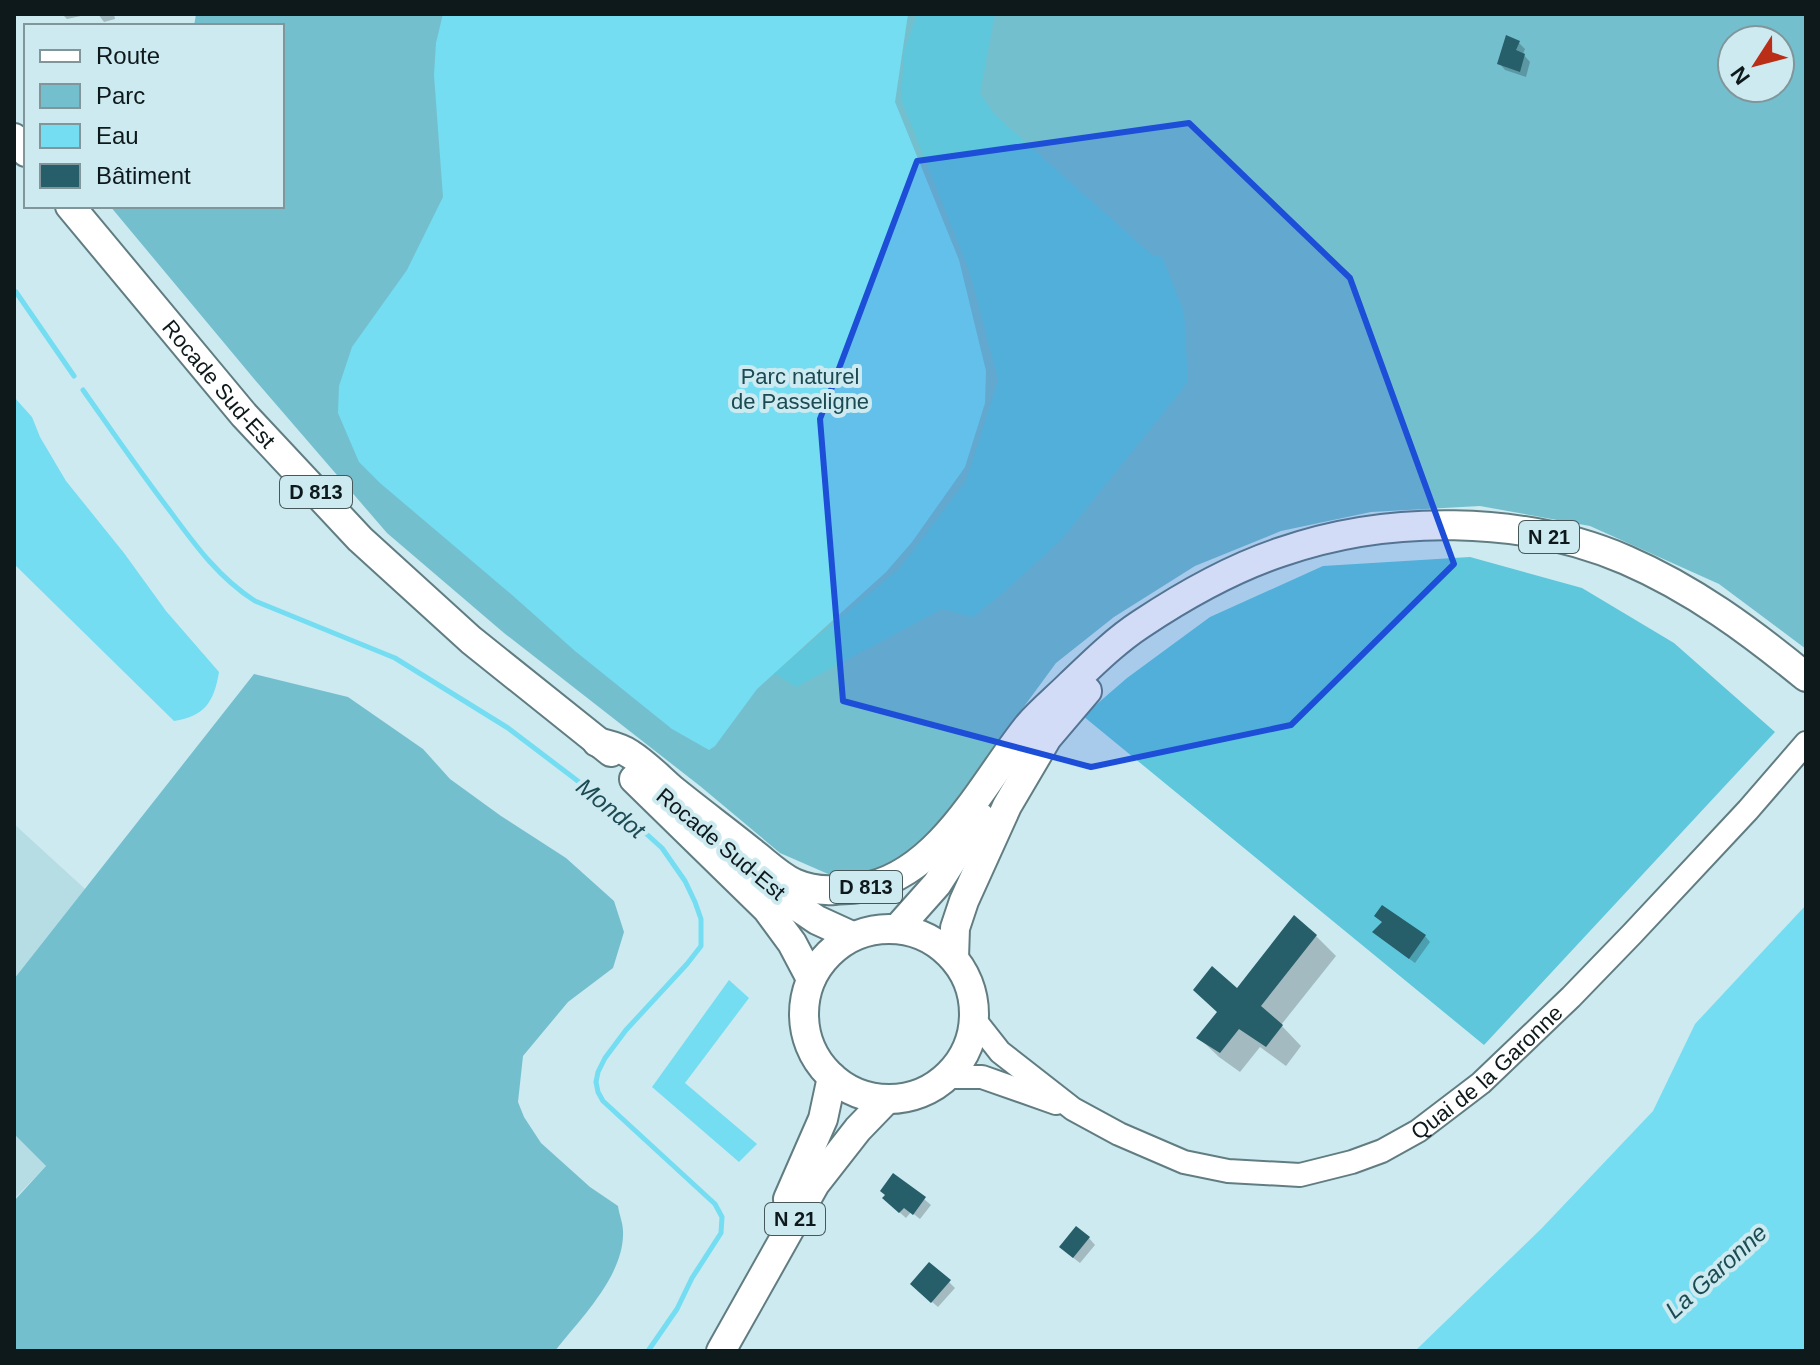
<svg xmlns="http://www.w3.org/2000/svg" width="1820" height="1365" font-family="Helvetica,sans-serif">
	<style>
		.built { fill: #b6dce4 }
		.green { fill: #74bfce; fill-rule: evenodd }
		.forest { fill: #5ec7db }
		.water { fill: #75ddf1 }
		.shadow { fill: #0003 }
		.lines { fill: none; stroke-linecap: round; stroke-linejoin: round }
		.stream { stroke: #75ddf1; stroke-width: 5 }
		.building { fill: #265e69 }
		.tertiary-casing { stroke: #617d82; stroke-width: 26 }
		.primary-casing { stroke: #617d82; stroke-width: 32 }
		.tertiary { stroke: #fff; stroke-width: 22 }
		.primary { stroke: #fff; stroke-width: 28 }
		.marked { fill: #1d4ed8; fill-opacity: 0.2; stroke: #1d4ed8; stroke-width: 6; stroke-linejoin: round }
		.labels { text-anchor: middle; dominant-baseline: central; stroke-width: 8; stroke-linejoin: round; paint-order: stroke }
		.shield { fill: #cceaf0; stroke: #47585b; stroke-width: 2 }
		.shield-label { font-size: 20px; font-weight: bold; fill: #0e191b }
		.park-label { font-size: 22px; fill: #1b4a53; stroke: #cceaf0 }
		.street-label { font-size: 22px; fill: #0e191b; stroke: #cceaf0 }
		.water-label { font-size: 24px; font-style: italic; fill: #1c4b54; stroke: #cceaf0 }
	</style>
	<rect width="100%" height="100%" fill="#cceaf0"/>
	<path class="built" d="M14,824L85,889L14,979Z
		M14,1134L46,1166L14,1199Z"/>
	<path class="green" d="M196,14H1806V649L1719,584L1590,526L1480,506L1371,512L1281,531L1195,566L1114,617L1056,663L929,836L889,872L835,877L780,853L700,786L504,633L387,533L255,380L110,206H282V26H194ZM1732,40H1780V88H1732Z
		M254,674L348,697L423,749L450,779L501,816L566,858L614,901L624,932L613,968L568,1002L523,1056L518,1102L524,1117L541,1143L590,1187L618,1206C619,1214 623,1223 623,1231C625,1275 580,1319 555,1351H14V1201L46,1166L14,1134V979Z"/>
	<path class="forest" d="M917,14H995L980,93L995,115L1152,255L1162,257L1184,312L1188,382L1062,539L1005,591L973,617L942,609L796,687L774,673L899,569L966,481L998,380L970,273L901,99L904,52Z
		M1470,557L1582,588L1674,643L1775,732L1484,1045L1083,716L1127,678L1210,617L1323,566Z"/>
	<path class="water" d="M443,14H908L895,102L959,260L986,371L985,403L965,467L912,542L886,572L757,689L715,746L709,750L672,729L575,651L511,594L380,483L359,462L338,413L339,386L352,347L407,270L443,197L434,75L436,43Z
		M14,397L32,417L40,437L66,481L124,553L166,611L219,672C214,702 205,716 174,721L14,564Z
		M1806,905V1351H1415L1542,1228L1653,1111L1695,1024Z
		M729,980L749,998L685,1083L757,1144L739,1162L652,1087Z"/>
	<path class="shadow" d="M62,14H90L67,19Z
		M98,14H114L115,19L104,22Z
		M1519,43L1525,49L1523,54L1530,62L1526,77L1505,70L1499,63Z
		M1384,923L1425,936L1430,942L1415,963L1380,937Z
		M1316,936L1336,956L1281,1025L1301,1046L1286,1066L1260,1047L1240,1072L1219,1057L1199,1038L1237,991Z
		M924,1199L931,1205L920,1219L911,1212L906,1218L890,1204Z
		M1089,1238L1095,1245L1080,1263L1067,1253Z
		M949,1282L955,1288L938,1307L918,1290Z"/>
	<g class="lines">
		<path class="stream" d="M16,292L74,376
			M83,390C112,431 140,472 170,511C195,545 219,578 255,601L395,658L508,728L641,829L662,848L685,881L695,902L701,919V946L687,964L626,1030L605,1058L598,1072L596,1082L598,1092L603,1101L715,1204L722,1217L721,1233L692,1278L677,1309L648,1351"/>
	</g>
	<path class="building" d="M1506,35L1520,41L1516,50L1525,54L1520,72L1497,64Z
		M1382,905L1426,935L1409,959L1372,932L1382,922L1374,916Z
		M1294,915L1317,935L1261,1006L1283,1025L1266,1047L1239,1029L1220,1053L1196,1038L1217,1012L1193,990L1212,966L1237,988Z
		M893,1173L926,1197L913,1215L904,1208L899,1213L882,1198L885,1195L880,1191Z
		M1076,1226L1090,1237L1073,1258L1059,1247Z
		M929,1262L951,1280L931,1303L910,1284Z"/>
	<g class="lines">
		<defs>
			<g id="tertiary">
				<path id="s1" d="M974,1019L1000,1052L1073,1109L1119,1134L1184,1162L1228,1171L1300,1175L1352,1162L1382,1151L1418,1131L1481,1083L1571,997L1632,934L1748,810L1806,743"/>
				<path d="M946,1077H982L1056,1103"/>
			</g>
			<g id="primary">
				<path d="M14,138L26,152"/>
				<path id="s2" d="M70,206L244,415L360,539L471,640L611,752"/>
				<path d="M597,742C608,745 620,747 630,754C646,764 660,779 674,791C700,812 727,832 753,853C766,863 779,876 794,883C808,889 820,891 835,890C847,889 860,889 871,886C943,868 985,779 1029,725C1041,711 1057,698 1070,685C1092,664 1115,641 1141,624C1183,596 1233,568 1281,552C1387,515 1522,515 1626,560C1693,589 1750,631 1806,677"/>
				<path d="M634,779L767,909L792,943L811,979"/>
				<path d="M762,879L783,897L817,920L852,936"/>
				<path d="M897,929L937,884L980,817"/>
				<circle cx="889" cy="1014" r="85"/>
				<path d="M954,958L955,928L964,901L1007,806L1047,738L1087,691"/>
				<path d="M788,1199L823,1119L832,1077"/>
				<path d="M721,1351L815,1184L858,1129L887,1099"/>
			</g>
		</defs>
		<use href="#tertiary" class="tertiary-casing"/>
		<use href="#primary" class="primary-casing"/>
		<use href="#tertiary" class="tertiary"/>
		<use href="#primary" class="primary"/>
	</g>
	<path class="marked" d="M1189,123L1350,278L1454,564L1291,725L1091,767L843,701L820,419L917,161Z"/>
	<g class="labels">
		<g class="shield">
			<rect x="280" y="476" width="72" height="32" rx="6"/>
			<rect x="1519" y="521" width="60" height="32" rx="6"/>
			<rect x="830" y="871" width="72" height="32" rx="6"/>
			<rect x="765" y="1203" width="60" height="32" rx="6"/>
		</g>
		<g class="shield-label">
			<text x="316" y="492">D 813</text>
			<text x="1549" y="537">N 21</text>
			<text x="866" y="887">D 813</text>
			<text x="795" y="1219">N 21</text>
		</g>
		<g class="park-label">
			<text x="800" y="376">Parc naturel<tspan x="800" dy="25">de Passeligne</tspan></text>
		</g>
		<g class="street-label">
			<text stroke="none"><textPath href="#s2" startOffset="232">Rocade Sud-Est</textPath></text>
			<text transform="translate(721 844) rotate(40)">Rocade Sud-Est</text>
			<text stroke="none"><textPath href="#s1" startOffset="592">Quai de la Garonne</textPath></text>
		</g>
		<g class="water-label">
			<text transform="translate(611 808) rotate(39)">Mondot</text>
			<text transform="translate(1716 1271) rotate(-42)">La Garonne</text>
		</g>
	</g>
	<rect width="1820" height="1365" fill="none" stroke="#0e191b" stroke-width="32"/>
	<rect x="24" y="24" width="260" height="184" fill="#cceaf0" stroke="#80969b" stroke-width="2"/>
	<rect x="40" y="50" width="40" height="12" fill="#ffffff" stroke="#80969b" stroke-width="2"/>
	<text x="96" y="64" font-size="24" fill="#0e191b">Route</text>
	<rect x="40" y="84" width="40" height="24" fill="#74bfce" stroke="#80969b" stroke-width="2"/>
	<text x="96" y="104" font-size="24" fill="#0e191b">Parc</text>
	<rect x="40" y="124" width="40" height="24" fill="#75ddf1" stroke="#80969b" stroke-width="2"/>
	<text x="96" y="144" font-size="24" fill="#0e191b">Eau</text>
	<rect x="40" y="164" width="40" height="24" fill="#265e69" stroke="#80969b" stroke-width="2"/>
	<text x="96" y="184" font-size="24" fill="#0e191b">Bâtiment</text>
	<g transform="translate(1756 64) rotate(234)"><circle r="38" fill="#cceaf0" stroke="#80969b" stroke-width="2"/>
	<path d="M0-6L14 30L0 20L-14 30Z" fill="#ba2e18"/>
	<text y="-12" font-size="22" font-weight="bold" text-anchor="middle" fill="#0e191b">N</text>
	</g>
</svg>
